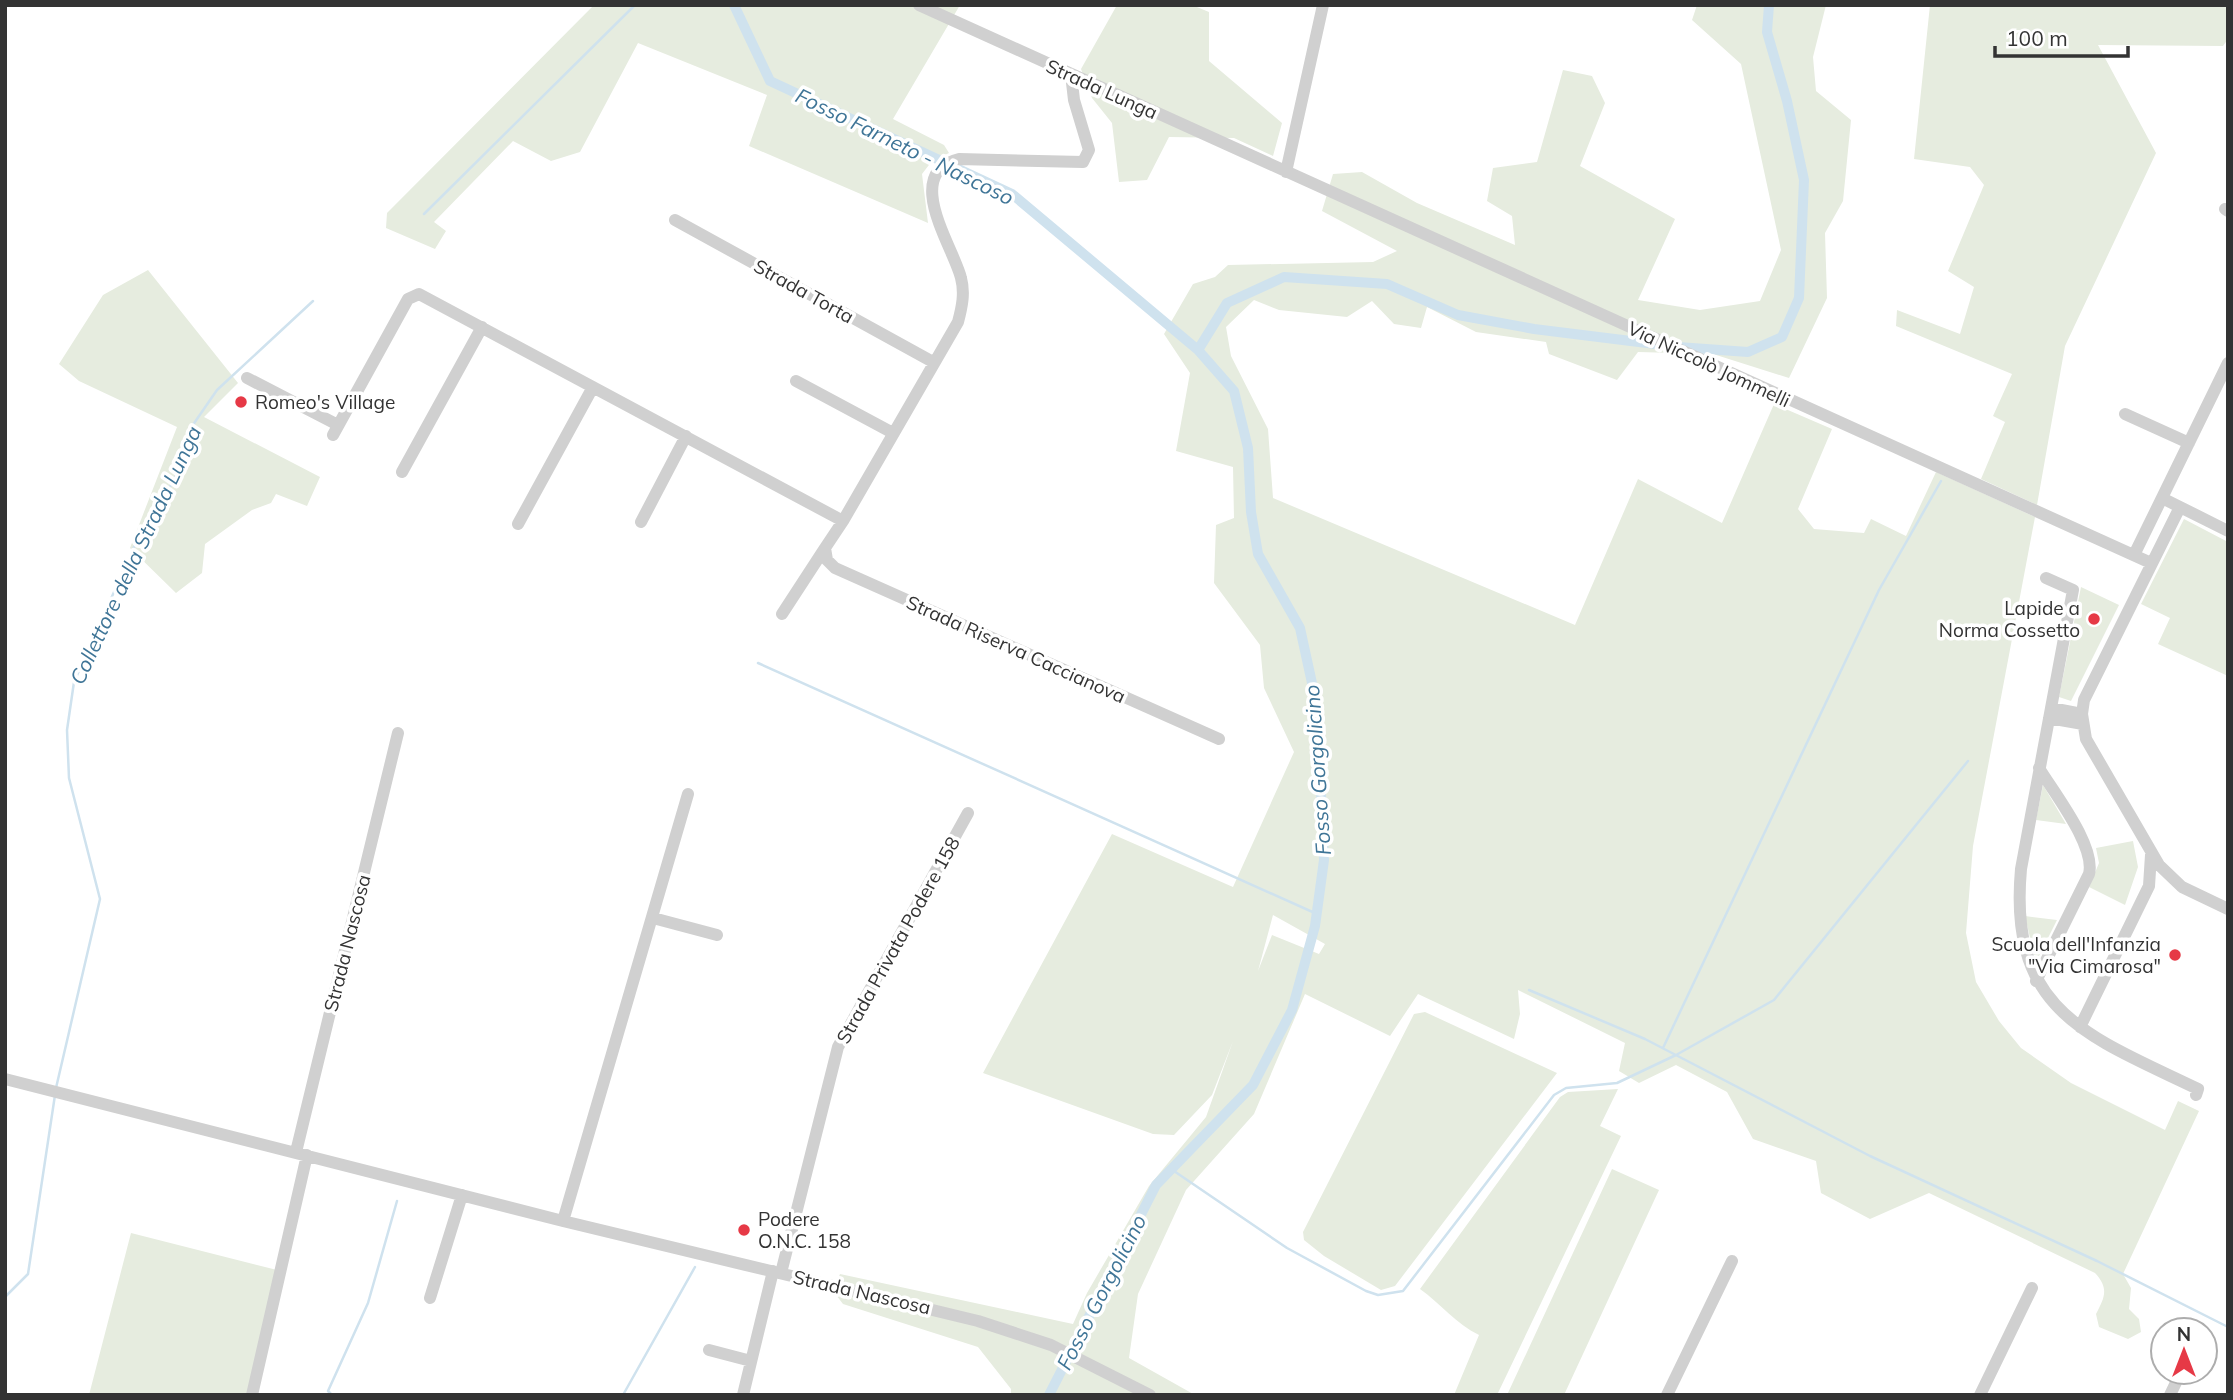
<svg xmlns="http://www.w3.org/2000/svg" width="2233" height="1400" font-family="Mulish,sans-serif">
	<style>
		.green { fill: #e6ecdf; fill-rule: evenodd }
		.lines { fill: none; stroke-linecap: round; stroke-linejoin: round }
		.stream { stroke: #cfe2ee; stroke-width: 2.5 }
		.canal { stroke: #cfe2ee; stroke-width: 10 }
		.minor { stroke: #d0d0d0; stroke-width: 12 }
		.poi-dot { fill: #e63946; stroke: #fff; stroke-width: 2.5 }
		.labels { text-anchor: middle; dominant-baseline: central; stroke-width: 7; stroke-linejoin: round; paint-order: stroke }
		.street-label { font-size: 19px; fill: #333; stroke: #fff }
		.poi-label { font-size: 19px; fill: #333; stroke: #fff; text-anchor: start }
		.water-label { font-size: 21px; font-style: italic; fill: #3f7597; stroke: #fff }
	</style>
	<rect width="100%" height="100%" fill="#fff"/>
	<path class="green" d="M594,5H960L893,119L944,145L949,153L932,161L922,174L928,223L749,146L767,95L638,43L580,152L551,161L513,141L434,222L446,231L435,249L386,228L387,213Z
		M1117,5H1192L1209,12V61L1282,123L1273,156L1234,138L1169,137L1147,180L1119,182L1112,123L1092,98L1081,69Z
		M1697,5H1826L1813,57L1816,91L1851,120L1843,201L1825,233L1827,298L1789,378L1713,354L1638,352L1617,380L1549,354L1546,342L1476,332L1427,307L1421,328L1394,324L1372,301L1347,317L1279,310L1254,300L1226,327L1231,356L1268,429L1273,498L1575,625L1638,479L1722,523L1774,404L1832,429L1798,509L1814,529L1864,533L1871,519L1906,536L1936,472L2035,517L1973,846L1966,933L1976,982L1999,1021L2021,1048L2071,1083L2165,1130L2178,1101L2199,1111L2123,1274L2131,1288L2129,1309L2139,1319L2141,1332L2128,1339L2099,1327L2096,1314C2105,1297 2109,1288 2095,1273L1929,1193L1870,1219L1821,1193L1816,1161L1753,1139L1727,1092L1676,1065L1639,1083L1619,1071L1625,1043L1518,990L1520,1014L1514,1039L1418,994L1390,1036L1305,994L1254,1114L1186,1190L1138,1294L1129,1358L1195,1395H1011V1389L978,1347L843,1304L833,1291L840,1274L1073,1324L1087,1293L1149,1186L1206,1117L1233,1041L1212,1095L1174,1135L1153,1134L983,1073L1112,834L1233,887L1294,752L1264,688L1260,645L1214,583L1216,525L1234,518L1233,467L1176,451L1190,373L1164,334L1193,284L1215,277L1228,265L1373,262L1397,251L1322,211L1333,174L1362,172L1417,203L1515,245L1512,216L1487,201L1493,168L1537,162L1563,70L1592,76L1605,103L1580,166L1675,219L1638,300L1700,310L1760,301L1781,250L1741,64L1692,20ZM1273,915L1325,944L1319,954L1272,935L1258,971Z
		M1930,5H2228V39L2223,46L2098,45L2156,153L2065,346L2037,505L1981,479L2005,422L1993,416L2012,374L1896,326L1897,310L1960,334L1974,287L1948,271L1984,185L1970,167L1914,159Z
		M148,270L238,383L204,417L320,477L307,506L276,494L271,503L252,510L205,544L202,573L176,593L130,548L177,427L79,381L59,364L103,295Z
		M2184,519L2228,542V676L2158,644L2170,618L2141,604Z
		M2081,587L2119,605L2071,701L2059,697Z
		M2043,785L2066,824L2036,820Z
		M2133,841L2138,867L2125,905L2089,887L2099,863L2096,848Z
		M2025,916L2057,920L2039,956L2034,955Z
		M1425,1012L1557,1073L1395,1286L1381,1290L1324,1256L1304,1240L1303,1232L1414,1014Z
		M1618,1089L1600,1126L1621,1136L1497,1395H1454L1479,1335C1456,1324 1441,1304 1420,1289L1560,1097L1568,1092Z
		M1612,1169L1659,1190L1564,1395H1507Z
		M131,1233L277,1270L247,1395H89Z"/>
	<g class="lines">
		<path class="stream" d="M424,214L635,5
			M758,663L1317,914
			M1529,990L1645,1039L1870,1156L2097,1261L2228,1327
			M1663,1048L1879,590L1941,481
			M56,1088L100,899L69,778L67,730L74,682L134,547L175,478L188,432L217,390L313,301
			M1171,1169L1287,1248L1366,1291L1378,1295L1403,1291L1554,1095L1566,1088L1617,1083L1676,1055L1774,1000L1968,761
			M5,1297L28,1274L55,1095
			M332,1395L328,1391L368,1303L397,1201
			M623,1395L695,1267"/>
		<path class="canal" d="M734,5L770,81L1012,194L1198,350
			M1678,347L1748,352L1782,337L1799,298L1804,180L1787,101L1767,32L1769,5
			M1049,1395L1156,1185L1253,1085L1292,1010L1315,926L1324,860L1317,706L1300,628L1258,554L1251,512L1248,448L1234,391L1198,350L1227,303L1284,277L1387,284L1458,315L1534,329L1663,345"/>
		<path class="minor" d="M919,5L2151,563
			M1286,172L1323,5
			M2225,209L2228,211
			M675,220L933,362
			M247,378L338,425
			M796,381L893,433
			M2125,414L2189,443
			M333,435L408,299L419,294L843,521L958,322C962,307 965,293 961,278C954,248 901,173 959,159L1083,162L1089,150L1074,100L1071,74
			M402,472L482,327
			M2162,498L2228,531
			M2180,507L2084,700L2082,714L2086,739L2159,865L2182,887L2228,909
			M843,521L825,548L827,560L835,568L1219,739
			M641,522L686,436
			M518,524L593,387
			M2134,555L2228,363
			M2046,578L2073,590L2021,869C2008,1012 2088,1036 2198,1089L2196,1095
			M782,614L825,548
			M2051,708L2082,714
			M2049,718L2083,724
			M653,918L717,935
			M2036,981L2089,874C2096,846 2054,793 2039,768
			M2080,1027L2149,886L2151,855
			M5,1079L563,1221L978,1321L1051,1345L1150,1395
			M296,1152L398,733
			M563,1221L688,794
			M781,1273L838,1047L968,813
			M430,1298L462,1195
			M709,1350L751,1361
			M252,1395L307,1155
			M743,1395L773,1271
			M1667,1395L1732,1261
			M1980,1395L2032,1288
			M2170,1395L2181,1372"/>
	</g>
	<g class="poi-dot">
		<circle cx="241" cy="402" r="7"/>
		<circle cx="2094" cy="619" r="7"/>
		<circle cx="2175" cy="955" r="7"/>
		<circle cx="744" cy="1230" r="7"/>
	</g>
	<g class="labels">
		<g class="street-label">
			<text transform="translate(1102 89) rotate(24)">Strada Lunga</text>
			<text transform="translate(804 291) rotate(29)">Strada Torta</text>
			<text transform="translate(1709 364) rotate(25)">Via Niccolò Jommelli</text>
			<text transform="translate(1016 649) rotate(24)">Strada Riserva Caccianova</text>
			<text transform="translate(898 940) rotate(-61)">Strada Privata Podere 158</text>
			<text transform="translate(347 943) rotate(-76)">Strada Nascosa</text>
			<text transform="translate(862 1292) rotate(13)">Strada Nascosa</text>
		</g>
		<g class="poi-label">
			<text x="255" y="402">Romeo's Village</text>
			<text x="2080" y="608" text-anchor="end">Lapide a<tspan x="2080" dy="22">Norma Cossetto</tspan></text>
			<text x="2161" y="944" text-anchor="end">Scuola dell'Infanzia<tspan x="2161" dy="22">"Via Cimarosa"</tspan></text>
			<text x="758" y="1219">Podere<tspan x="758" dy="22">O.N.C. 158</tspan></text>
		</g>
		<g class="water-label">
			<text transform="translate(905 146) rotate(26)">Fosso Farneto - Nascoso</text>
			<text transform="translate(135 555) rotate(-65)">Collettore della Strada Lunga</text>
			<text transform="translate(1317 770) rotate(-94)">Fosso Gorgolicino</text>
			<text transform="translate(1101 1292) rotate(-63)">Fosso Gorgolicino</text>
		</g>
	</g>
	<rect width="2233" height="1400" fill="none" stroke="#333333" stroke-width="14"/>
	<g transform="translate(2184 1351)"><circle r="33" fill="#ffffff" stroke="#adadad" stroke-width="2"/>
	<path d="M0-5L12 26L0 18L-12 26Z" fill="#e63946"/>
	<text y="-10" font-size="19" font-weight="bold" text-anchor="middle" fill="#333333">N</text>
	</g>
	<path d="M1995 46v10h133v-10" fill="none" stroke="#333333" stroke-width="3.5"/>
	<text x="2006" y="46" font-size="21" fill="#333333" stroke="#ffffff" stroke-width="5" paint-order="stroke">100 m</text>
</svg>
